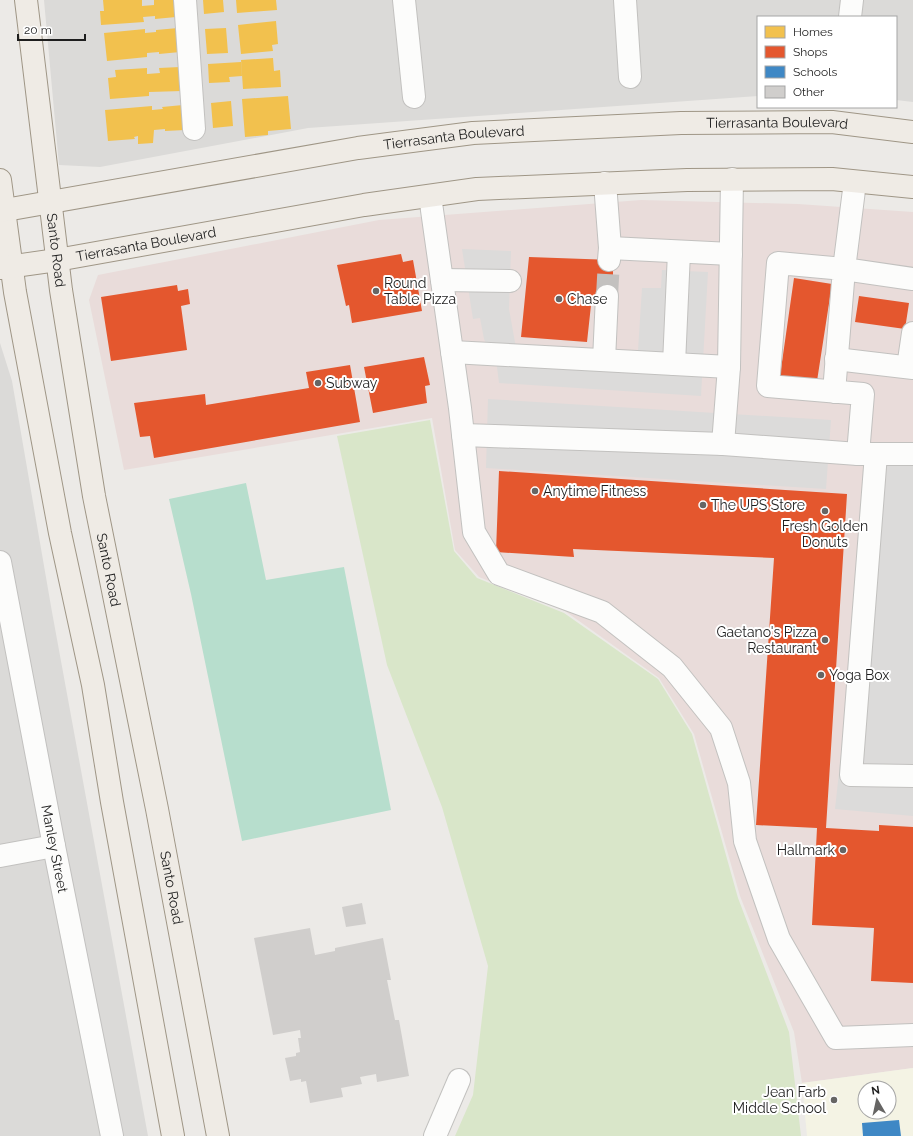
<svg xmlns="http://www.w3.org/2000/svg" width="913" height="1136" font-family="Raleway,sans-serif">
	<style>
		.residential { fill: #dbdad8 }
		.commercial { fill: #e9dcda }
		.education { fill: #f4f3e4; fill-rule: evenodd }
		.grass { fill: #d9e6c9 }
		.pitch { fill: #b7decd }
		.parking { fill: #dcdbda }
		.homes { fill: #f2c14e }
		.shops { fill: #e4572e }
		.schools { fill: #3f88c5 }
		.building { fill: #d0cecc }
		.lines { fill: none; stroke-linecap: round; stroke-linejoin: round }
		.minor-tunnel { stroke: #c3c1bf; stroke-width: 22; stroke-dasharray: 22 11; stroke-linecap: butt }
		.minor-casing { stroke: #c2c1bf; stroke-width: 24 }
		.major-casing { stroke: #9f9686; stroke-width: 24 }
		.minor { stroke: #fcfcfb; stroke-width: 22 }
		.major { stroke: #efebe5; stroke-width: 22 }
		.poi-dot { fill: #666564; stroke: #fff; stroke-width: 1.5 }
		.labels { text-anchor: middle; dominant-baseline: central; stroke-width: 4; stroke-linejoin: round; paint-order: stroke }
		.street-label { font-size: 14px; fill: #1e1e1e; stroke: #fff }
		.poi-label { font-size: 14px; fill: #1e1e1e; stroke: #fff; text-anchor: start }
	</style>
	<rect width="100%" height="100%" fill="#eceae7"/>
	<path class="residential" d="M44,0H913V102L896,100V17H758V96L308,128L100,167L59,165Z
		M0,343L12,381L52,612L148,1136H0Z"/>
	<path class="commercial" d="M641,200L798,204L913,212V1068L802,1083L794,1032L740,896L694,734L659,678L565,611L479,577L455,550L432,418L124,470L89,300L98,275L379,220Z"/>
	<path class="education" d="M913,1068V1136H807L802,1083ZM865,1088H889V1112H865Z"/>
	<path class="grass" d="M430,420L454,551L477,578L564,613L658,679L692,734L738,898L789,1032L801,1136H455L473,1095L488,966L442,807L387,665L337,436Z"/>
	<path class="pitch" d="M246,483L266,580L344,567L391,810L242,841L191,594L169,499Z"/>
	<path class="parking" d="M462,249L511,251L509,309L518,359L637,366L642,288H661L662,270L708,272L701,396L499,383L497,367L484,339L480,318L473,319Z
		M488,399L831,420L826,489L486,468Z
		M875,446L913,449V816L835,809Z"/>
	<path class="homes" d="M103,0H142V6L154,5V0H175L176,17L155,19V16L143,17L144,22L101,25L100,11H104Z
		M203,0H223L224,12L204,14Z
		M236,0H276L277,10L237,13Z
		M276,21L278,44L272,45L273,51L241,54L238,25Z
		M178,28L180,52L159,54V52L147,53V57L107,61L104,33L145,29V33L156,32V30Z
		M226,28L228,53L207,54L205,29Z
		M273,58L274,71L280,70L281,87L243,89L241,60Z
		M241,62L242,76L229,77L230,82L209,83L208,64Z
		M180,67L182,91L149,92V96L110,99L108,78L116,77L115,70L147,68V74L160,73L159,68Z
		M288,96L291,129L268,131V135L245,137L242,99Z
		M231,101L233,126L213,128L211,103Z
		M183,105L185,130L165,131V129L154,130L153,143L138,144V136L134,137L135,139L108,141L105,110L152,106V110L163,109L162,107Z"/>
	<path class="shops" d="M401,254L403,262L413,260L422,311L352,323L349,305L346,306L337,265Z
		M529,257L613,260V297L592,296L587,342L521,337Z
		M794,278L832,284L817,381L780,376Z
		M177,285L178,291L188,289L190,304L181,306L187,350L111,361L101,297Z
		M859,296L909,303L905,329L855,322Z
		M424,357L430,385L425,386L427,403L373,413L364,367Z
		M350,365L360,422L154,458L150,436L140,437L134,403L205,394L206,405L309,388L306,372Z
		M499,471L847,494L826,828L879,831V825L913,827V983L871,981L874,928L812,925L817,828L756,825L774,558L573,549L574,557L496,552Z"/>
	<path class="schools" d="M899,1120L901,1136H863L862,1123Z"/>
	<path class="building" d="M362,903L366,924L346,927L342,907Z
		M310,928L315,955L335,951V948L383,938L391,980H387L395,1020H399L409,1076L377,1082L376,1074L360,1077L362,1084L341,1088L343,1097L310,1103L306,1081L301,1082V1079L290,1081L285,1058L296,1056V1053L300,1052L298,1038H301L300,1030L273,1035L254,938Z"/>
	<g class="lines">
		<path class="minor-tunnel" d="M607,296L609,260"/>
		<defs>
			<g id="minor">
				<path d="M185,0L194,129"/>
				<path d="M404,0L414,97"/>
				<path d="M625,0L630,77"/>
				<path d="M850,17L852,0"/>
				<path d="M855,182L844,269L913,279"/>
				<path d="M605,183L610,248L609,260"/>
				<path d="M430,196L460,408L474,532L499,574L602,612L672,667L721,728L739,783L745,841L779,939L836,1038L913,1035"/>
				<path d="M610,248L731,254"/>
				<path d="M442,280L510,281"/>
				<path d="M452,352L729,367"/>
				<path d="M836,359L913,368"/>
				<path d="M604,360L607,296"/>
				<path d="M674,364L679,252"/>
				<path d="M908,367L913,333"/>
				<path d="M834,392L844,269L778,263L768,386L863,394L858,454"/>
				<path d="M463,435L723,444L858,454H913"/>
				<path d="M723,444L729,367L732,179"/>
				<path d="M876,454L851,775L913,776"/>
				<path id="s1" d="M0,562L54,846L112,1136"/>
				<path d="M0,856L54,846"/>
				<path d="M435,1136L459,1080"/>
			</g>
			<g id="major">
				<path id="s2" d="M26,0L61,290L94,496L157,809L218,1136"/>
				<path d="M0,180L15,292L60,533L93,685L112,802L173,1136"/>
				<path id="s3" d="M0,211L358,148L473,133L681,123L832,122L913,132"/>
				<path id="s4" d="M0,268L57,260L364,205L477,189L687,180L832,179L913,187"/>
			</g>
		</defs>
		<use href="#minor" class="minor-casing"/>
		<use href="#major" class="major-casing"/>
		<use href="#minor" class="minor"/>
		<use href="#major" class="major"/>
	</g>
	<g class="poi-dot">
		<circle cx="376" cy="291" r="4"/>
		<circle cx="559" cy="299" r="4"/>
		<circle cx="318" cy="383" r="4"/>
		<circle cx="535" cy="491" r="4"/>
		<circle cx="703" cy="505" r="4"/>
		<circle cx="825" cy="511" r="4"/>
		<circle cx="825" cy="640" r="4"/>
		<circle cx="821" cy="675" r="4"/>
		<circle cx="843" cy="850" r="4"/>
		<circle cx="834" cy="1100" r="4"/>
	</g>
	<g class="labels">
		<g class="street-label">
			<text stroke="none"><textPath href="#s3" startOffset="784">Tierrasanta Boulevard</textPath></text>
			<text stroke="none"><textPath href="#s3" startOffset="460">Tierrasanta Boulevard</textPath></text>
			<text stroke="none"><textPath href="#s4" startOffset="148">Tierrasanta Boulevard</textPath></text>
			<text stroke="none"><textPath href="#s2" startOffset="252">Santo Road</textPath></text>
			<text stroke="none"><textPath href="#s2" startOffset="576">Santo Road</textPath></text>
			<text stroke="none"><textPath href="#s1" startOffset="292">Manley Street</textPath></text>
			<text stroke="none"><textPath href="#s2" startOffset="900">Santo Road</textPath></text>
		</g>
		<g class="poi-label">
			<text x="384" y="283">Round<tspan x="384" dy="16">Table Pizza</tspan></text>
			<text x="567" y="299">Chase</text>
			<text x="326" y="383">Subway</text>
			<text x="543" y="491">Anytime Fitness</text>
			<text x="711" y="505">The UPS Store</text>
			<text x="825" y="526" text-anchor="middle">Fresh Golden<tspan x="825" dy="16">Donuts</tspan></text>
			<text x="817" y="632" text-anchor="end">Gaetano's Pizza<tspan x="817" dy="16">Restaurant</tspan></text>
			<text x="829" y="675">Yoga Box</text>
			<text x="835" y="850" text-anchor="end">Hallmark</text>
			<text x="826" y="1092" text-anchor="end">Jean Farb<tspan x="826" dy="16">Middle School</tspan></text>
		</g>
	</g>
	<rect x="757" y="16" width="140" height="92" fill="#ffffff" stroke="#a5a5a5"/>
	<rect x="765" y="26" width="20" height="12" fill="#f2c14e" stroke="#a5a5a5"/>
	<text x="793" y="36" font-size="12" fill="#1e1e1e">Homes</text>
	<rect x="765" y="46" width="20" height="12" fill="#e4572e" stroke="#a5a5a5"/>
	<text x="793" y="56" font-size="12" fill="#1e1e1e">Shops</text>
	<rect x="765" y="66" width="20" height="12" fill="#3f88c5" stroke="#a5a5a5"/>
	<text x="793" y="76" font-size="12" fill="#1e1e1e">Schools</text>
	<rect x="765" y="86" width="20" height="12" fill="#d0cecc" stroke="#a5a5a5"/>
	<text x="793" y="96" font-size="12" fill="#1e1e1e">Other</text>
	<g transform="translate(877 1100) rotate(351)"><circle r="19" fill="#ffffff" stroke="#a5a5a5"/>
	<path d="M0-3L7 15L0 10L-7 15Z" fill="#666564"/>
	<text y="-6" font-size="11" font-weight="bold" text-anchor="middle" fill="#1e1e1e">N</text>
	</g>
	<path d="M18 34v6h67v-6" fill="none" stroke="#1e1e1e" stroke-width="2"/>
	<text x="24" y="34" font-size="12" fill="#1e1e1e" stroke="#ffffff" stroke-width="3" paint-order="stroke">20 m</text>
</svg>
